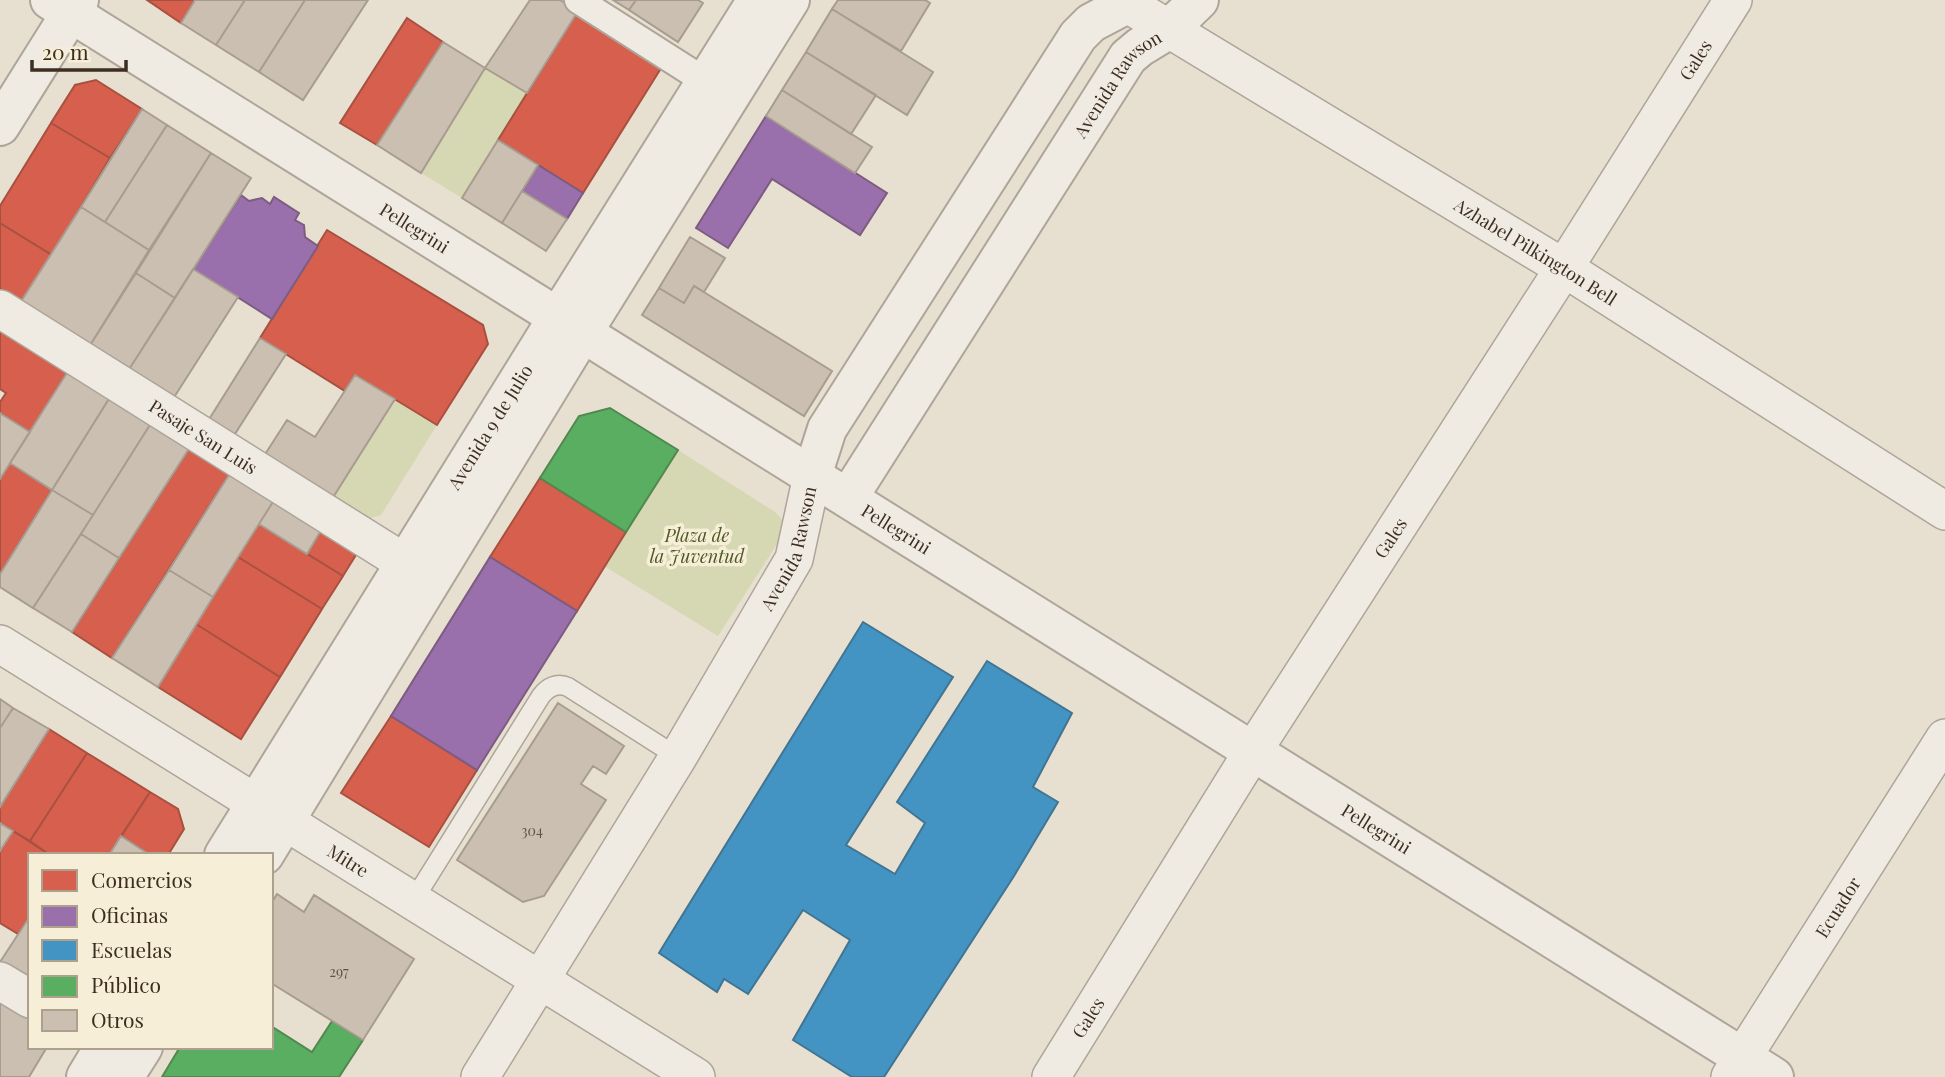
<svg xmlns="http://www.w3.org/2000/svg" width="1945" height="1077" font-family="'Playfair Display',serif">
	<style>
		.green { fill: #d6d7b3 }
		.shops { fill: #d6604d; stroke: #a85140; stroke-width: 2 }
		.offices { fill: #9970ab; stroke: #7d5c81; stroke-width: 2 }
		.schools { fill: #4393c3; stroke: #417592; stroke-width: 2 }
		.public { fill: #5aae61; stroke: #51884e; stroke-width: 2 }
		.building { fill: #cbbfb2; stroke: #a89c90; stroke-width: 2 }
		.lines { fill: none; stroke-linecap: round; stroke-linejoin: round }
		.service-casing { stroke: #ada599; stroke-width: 21 }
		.pedestrian-casing { stroke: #ada599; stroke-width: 30 }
		.minor-casing { stroke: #ada599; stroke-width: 40 }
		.tertiary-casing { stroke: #ada599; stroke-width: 42 }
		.service { stroke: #efebe3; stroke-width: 18 }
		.pedestrian { stroke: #efebe3; stroke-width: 26 }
		.minor { stroke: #efebe3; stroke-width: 37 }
		.tertiary { stroke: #efebe3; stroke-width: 38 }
		.labels { text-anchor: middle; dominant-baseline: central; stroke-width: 7; stroke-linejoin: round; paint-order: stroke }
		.number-label { font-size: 14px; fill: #605244 }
		.street-label { font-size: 18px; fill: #3d2e20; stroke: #f7eed8 }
		.park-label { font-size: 18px; font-style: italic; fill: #4d5a26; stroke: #f7eed8 }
	</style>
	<rect width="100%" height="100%" fill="#e7e0d1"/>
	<path class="green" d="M485,68L527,93L462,198L421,173Z
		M395,399L437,425L381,515L364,520L332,499Z
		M678,450L775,512L781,518L785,528L781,538L718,636L604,566Z"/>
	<path class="shops" d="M147,0H195L181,23Z
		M578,11L663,65L583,193L498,140Z
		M407,18L443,42L377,145L340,123Z
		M96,80L142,109L110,158L51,123L75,85Z
		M51,123L110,158L52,255L0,223V206Z
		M0,223L52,255L20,303L0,291Z
		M327,230L483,325L488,344L437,425L355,375L345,391L260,338Z
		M0,324L70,368L30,432L0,413V402L6,393L0,389Z
		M192,444L232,470L112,658L72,632Z
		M10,463L52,490L0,574V479Z
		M540,478L626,532L577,611L490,557Z
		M259,524L343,576L322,609L238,557Z
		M323,527L359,550L343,576L307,554Z
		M238,557L322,609L280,677L196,624Z
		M196,624L280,677L241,739L158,687Z
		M391,716L477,770L429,847L341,793Z
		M49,729L87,753L30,841L0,823V807Z
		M87,753L150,792L109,855H50L30,841Z
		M150,792L178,809L184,829L168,855H150L121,836Z
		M13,831L50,855H30V916L18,934L0,923V851Z"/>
	<path class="offices" d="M766,116L887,193L860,235L772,179L728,248L696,228Z
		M538,165L583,193L567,219L522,191Z
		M241,195L249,201L262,198L270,204L274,197L299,213L295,220L304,225L305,237L318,246L272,319L193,269Z
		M490,557L577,611L477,770L391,716Z"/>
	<path class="schools" d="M863,622L953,677L846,845L895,874L925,823L897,802L987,661L1072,713L1033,787L1058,802L1014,876L884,1077H852L793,1040L850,940L803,910L748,994L724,979L717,992L659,953Z"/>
	<path class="public" d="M610,408L678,450L626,532L540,478L579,416Z
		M332,1021L363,1040L339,1077H162L180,1047H271V1026L312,1052Z"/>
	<path class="building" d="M195,0H245L216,45L181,23Z
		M245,0H305L259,72L216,45Z
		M305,0H368L303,100L259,72Z
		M530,0H560L578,11L527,93L485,68Z
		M613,0H636L629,10Z
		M636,0H698L703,3L678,42L629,10Z
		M838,0H925L930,3L901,51L832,9Z
		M832,9L933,72L907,115L806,52Z
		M443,42L485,68L421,173L377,145Z
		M806,52L876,95L851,134L782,90Z
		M782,90L872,147L855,173L766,116Z
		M142,109L167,125L105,222L81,207Z
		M167,125L211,153L149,250L105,222Z
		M498,140L538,165L502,223L462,198Z
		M211,153L251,178L175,298L136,273Z
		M522,191L567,219L546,251L502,223Z
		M81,207L149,250L89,347L20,303Z
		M690,237L725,258L704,292L694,286L684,303L659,288Z
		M193,269L238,297L173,399L128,371Z
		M136,273L175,298L128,371L89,347Z
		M694,286L832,371L804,416L642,315L659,288L684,303Z
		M260,338L286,354L233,437L208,421Z
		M70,368L112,394L52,490L10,463Z
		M355,375L395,399L332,499L264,456L287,420L315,437Z
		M112,394L153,420L93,515L52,490Z
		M0,413L30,432L0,479Z
		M153,420L192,444L119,558L81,534Z
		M232,470L276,497L213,597L169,570Z
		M52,490L93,515L33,608L0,587V574Z
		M276,497L323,527L307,554L259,524Z
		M81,534L119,558L72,632L33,608Z
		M169,570L213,597L158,687L112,658Z
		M0,699L13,708L0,728Z
		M558,703L624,746L606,774L593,766L581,784L606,800L544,896L523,902L457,860Z
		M13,708L49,729L0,807V728Z
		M0,823L13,831L0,851Z
		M121,836L150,855H109Z
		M277,894L304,912L314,895L414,959L363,1040L271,983V904Z
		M30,916V984L0,966V962Z
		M0,1002L30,1020V1047H47L29,1077H0Z"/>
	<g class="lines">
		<defs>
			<path id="service" d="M413,901L541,696C548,687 557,682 568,687L678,757"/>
			<path id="pedestrian" d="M578,0L705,81"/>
			<g id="minor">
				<path id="s1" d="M1121,0L1564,268L1945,511"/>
				<path id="s2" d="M0,309L405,563"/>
				<path id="s3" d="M0,644L696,1077"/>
				<path d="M0,981L30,999"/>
				<path id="s4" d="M480,1077L678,757L794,559L812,476"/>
				<path id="s5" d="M1051,1077L1253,751L1564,268L1733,0"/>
				<path id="s6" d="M1730,1077L1945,738"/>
			</g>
			<g id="tertiary">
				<path id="s7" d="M50,0L1774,1077"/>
				<path d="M0,126L79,0"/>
				<path d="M812,476L827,429L1078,36L1091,23L1127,4L1130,0"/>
				<path id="s8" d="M848,498L1128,57L1140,47L1168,30L1199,0"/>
				<path id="s9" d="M224,855L558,317L757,0"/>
				<path d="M264,855L583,332L790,0"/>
				<path d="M86,1077L104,1047"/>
				<path d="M124,1077L143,1047"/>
			</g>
		</defs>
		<use href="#service" class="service-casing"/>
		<use href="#pedestrian" class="pedestrian-casing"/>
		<use href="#minor" class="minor-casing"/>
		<use href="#tertiary" class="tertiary-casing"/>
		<use href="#service" class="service"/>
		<use href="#pedestrian" class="pedestrian"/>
		<use href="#minor" class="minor"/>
		<use href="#tertiary" class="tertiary"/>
	</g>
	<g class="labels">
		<g class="number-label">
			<text x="532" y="830">304</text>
			<text x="339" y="971">297</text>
		</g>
		<g class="street-label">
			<text stroke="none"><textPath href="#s5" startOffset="1204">Gales</textPath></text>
			<text stroke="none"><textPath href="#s8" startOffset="495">Avenida Rawson</textPath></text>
			<text stroke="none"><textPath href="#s7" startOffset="430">Pellegrini</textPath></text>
			<text stroke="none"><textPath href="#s1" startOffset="485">Azhabel Pilkington Bell</textPath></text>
			<text stroke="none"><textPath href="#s9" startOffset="504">Avenida 9 de Julio</textPath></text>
			<text stroke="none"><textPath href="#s2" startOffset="240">Pasaje San Luis</textPath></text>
			<text stroke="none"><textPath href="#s7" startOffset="998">Pellegrini</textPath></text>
			<text stroke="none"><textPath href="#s5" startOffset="637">Gales</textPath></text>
			<text stroke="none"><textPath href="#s4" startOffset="614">Avenida Rawson</textPath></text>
			<text stroke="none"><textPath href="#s7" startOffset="1564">Pellegrini</textPath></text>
			<text stroke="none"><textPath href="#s3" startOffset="410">Mitre</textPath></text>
			<text stroke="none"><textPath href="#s6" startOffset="201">Ecuador</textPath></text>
			<text stroke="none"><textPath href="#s5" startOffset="70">Gales</textPath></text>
		</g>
		<g class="park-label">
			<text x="697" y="535">Plaza de<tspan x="697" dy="21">la Juventud</tspan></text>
		</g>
	</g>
	<rect x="28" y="853" width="245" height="196" fill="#f7eed8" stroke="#ada18e" stroke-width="2"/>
	<rect x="42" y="870" width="35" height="21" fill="#d6604d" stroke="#ada18e" stroke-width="2"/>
	<text x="91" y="888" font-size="21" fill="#3d2e20">Comercios</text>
	<rect x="42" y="906" width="35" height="21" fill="#9970ab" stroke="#ada18e" stroke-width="2"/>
	<text x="91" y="923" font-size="21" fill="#3d2e20">Oficinas</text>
	<rect x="42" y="940" width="35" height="21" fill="#4393c3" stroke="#ada18e" stroke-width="2"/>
	<text x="91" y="958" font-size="21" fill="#3d2e20">Escuelas</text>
	<rect x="42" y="976" width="35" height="21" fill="#5aae61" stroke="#ada18e" stroke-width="2"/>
	<text x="91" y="993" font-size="21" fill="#3d2e20">Público</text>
	<rect x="42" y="1010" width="35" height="21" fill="#cbbfb2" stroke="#ada18e" stroke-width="2"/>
	<text x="91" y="1028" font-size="21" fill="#3d2e20">Otros</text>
	<path d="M32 60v10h94v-10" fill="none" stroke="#3d2e20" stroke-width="3.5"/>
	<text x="42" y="60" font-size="21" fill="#3d2e20" stroke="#f7eed8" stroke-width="5" paint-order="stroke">20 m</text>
</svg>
